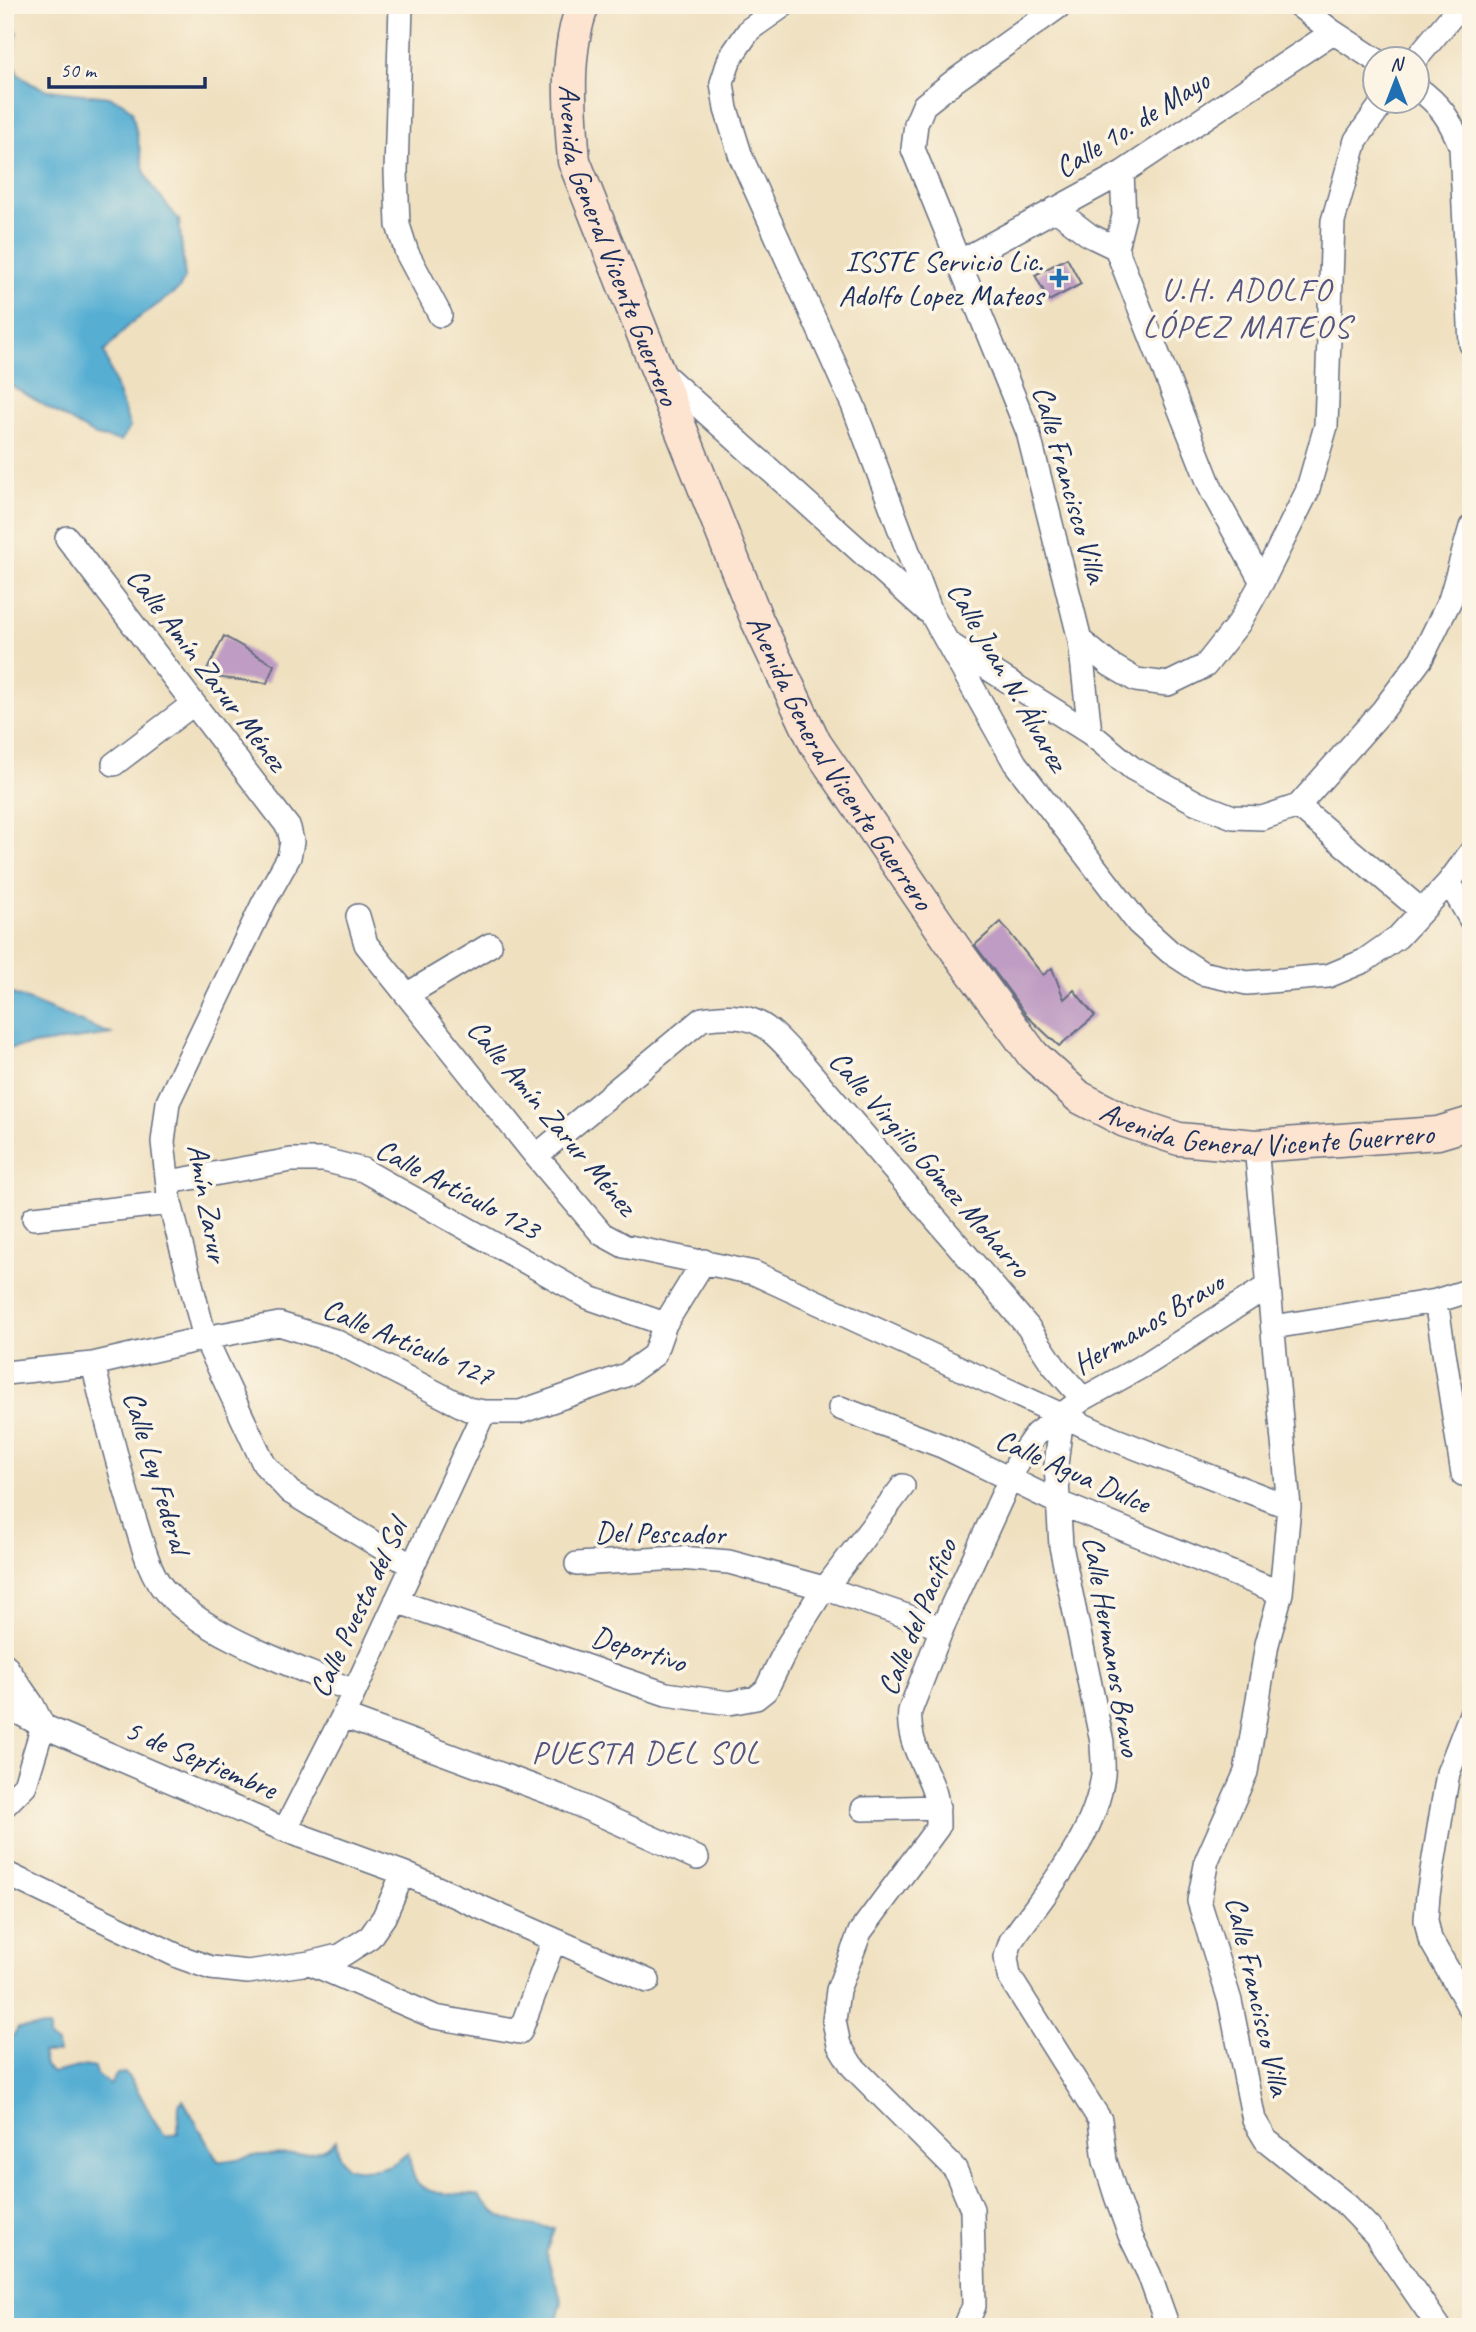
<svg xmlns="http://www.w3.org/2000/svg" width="1476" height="2332" font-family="Caveat,sans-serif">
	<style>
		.water { fill: #56afd3; stroke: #386f98; stroke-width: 2 }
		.building { fill: #bf9cc3 }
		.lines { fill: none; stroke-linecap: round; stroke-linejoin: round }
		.street-casing { stroke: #656d80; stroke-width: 26 }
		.secondary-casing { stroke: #656d80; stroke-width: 35 }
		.street { stroke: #fff; stroke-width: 23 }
		.secondary { stroke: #fde4d0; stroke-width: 32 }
		.poi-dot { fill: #1f6fb2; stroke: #fcf5e5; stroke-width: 2.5 }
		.labels { text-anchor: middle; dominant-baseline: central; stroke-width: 7; stroke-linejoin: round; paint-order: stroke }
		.street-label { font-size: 30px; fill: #1b2f5e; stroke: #fcf5e5 }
		.poi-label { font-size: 30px; fill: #1b2f5e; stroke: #fcf5e5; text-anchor: end }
		.neighbourhood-label { font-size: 32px; letter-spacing: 2px; fill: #545581; stroke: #fcf5e5 }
	</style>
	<rect width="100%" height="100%" fill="#fcf5e5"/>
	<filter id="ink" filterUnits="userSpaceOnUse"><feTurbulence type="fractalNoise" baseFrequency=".0143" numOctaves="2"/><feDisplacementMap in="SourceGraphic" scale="14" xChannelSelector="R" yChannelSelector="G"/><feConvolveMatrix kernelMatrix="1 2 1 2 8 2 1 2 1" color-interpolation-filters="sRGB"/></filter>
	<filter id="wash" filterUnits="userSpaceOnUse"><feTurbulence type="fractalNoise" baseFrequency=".00686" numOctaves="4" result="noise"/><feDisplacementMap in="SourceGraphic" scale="28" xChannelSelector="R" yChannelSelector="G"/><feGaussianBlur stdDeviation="1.57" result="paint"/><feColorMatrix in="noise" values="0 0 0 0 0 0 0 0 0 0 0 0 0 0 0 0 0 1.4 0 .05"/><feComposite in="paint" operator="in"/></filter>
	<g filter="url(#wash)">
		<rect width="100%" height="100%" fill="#efe0c0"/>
		<path class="water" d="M5,10L17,33L12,56L18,74L32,84L48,90L109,97L122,102L132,111L144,170L151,185L179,220L185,278L179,289L129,325L104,352L130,427L121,441L96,436L5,382Z
			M5,991L111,1034L5,1049Z
			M49,2027V2038L57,2044L58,2053H42L45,2066L53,2073L83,2066L95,2068L97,2074L110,2085L117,2074L125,2073C143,2092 148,2118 166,2136L178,2133L179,2104L183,2100L218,2161C234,2161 247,2156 262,2155C285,2153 319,2159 336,2140L339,2156L346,2167C368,2173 392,2170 408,2152C410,2160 411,2172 415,2179C425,2198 461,2194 478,2195C500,2224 520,2224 554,2228L546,2253L562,2302L555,2327H5V2042H9L18,2028Z"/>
		<g id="blocks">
			<path class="building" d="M1067,258L1081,284L1049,301L1035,275Z
				M224,636L274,665L267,683L204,676Z
				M1001,922L1043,975L1052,968L1064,999L1074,990L1095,1016L1059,1046L1028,1017L975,945Z"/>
		</g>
	</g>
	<g filter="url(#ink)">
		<use href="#blocks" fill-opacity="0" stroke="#656d80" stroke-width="2"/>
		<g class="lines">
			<defs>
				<path id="street" d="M401,5L396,172L398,225L407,253L440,315
					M784,5L750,29L730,58L722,83L726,109L741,157L853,405L932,615L1015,763L1138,923L1170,952L1202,973L1247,983L1328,976L1364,961L1398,937L1449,882L1471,852
					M1061,5L953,82L924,105L916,124L913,149L1028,432L1080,640L1090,733
					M1298,5L1333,32L1376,60
					M1415,60L1461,5
					M1416,87C1441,105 1450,119 1461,147L1471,344
					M1122,173L1124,216L1116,248L1212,491L1262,582
					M1055,209L1089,235L1116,248
					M959,262L1122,173L1333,32
					M661,372L927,611
					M67,538L289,828L292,842L289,857L264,902L168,1102L163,1142L170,1203L205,1338L264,1464L290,1492L412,1566
					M1080,640L1109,664L1136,680L1168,684L1205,666L1239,623L1262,582L1307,492L1326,426L1333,221L1356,140L1383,102
					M948,643L1090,733L1132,768L1197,803L1233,817L1262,818L1298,806L1383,710L1421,659L1450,600L1471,527
					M114,764L193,704
					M1298,806L1422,911
					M1449,882L1471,920
					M358,916L366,944L536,1156L602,1234L624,1246L754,1273L1111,1438L1289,1507
					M408,994L490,945
					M1256,1146L1289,1507L1281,1593L1267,1644L1246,1772L1207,1860L1199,1901L1230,2001L1254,2120L1266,2140L1348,2206L1375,2234L1439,2327
					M536,1156L702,1019C758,1010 767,1026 803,1064L1028,1327L1054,1366L1083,1399
					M169,1182L291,1160H324L363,1170L590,1298L665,1324
					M34,1218L170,1203
					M1436,1301L1463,1474
					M1273,1327L1436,1301L1471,1290
					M93,1364C106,1418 119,1471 136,1524C143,1546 150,1575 166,1592C207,1637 296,1666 353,1691
					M5,1373L93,1364L205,1338L279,1324L335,1341L468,1409L484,1412H520L626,1375L654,1355L665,1324L704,1261
					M840,1408L942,1446L1057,1502L1281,1593
					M1062,1415L1056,1465L1061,1546L1102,1742C1102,1753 1104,1764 1103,1775C1095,1838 1046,1891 1011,1941L1006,1957L1009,1976L1100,2120L1105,2161L1116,2196L1130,2235L1149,2274L1168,2327
					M577,1564L680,1558L729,1562L824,1588L942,1628
					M396,1601L666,1694L729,1703L756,1698L766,1690L788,1645L817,1599L903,1486
					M5,1665L32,1704L43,1726
					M5,1705L43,1726L285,1830L403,1873L648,1981
					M1471,1714L1448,1773L1428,1895L1426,1920L1430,1939L1471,2010
					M343,1716L559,1796L697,1858
					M5,1805L25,1785L43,1726
					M863,1809L938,1807
					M285,1830L343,1716L484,1412
					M5,1873L180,1957L211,1968L248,1972L310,1963L342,1955L370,1937L384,1917L403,1873
					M310,1963L435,2017L520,2032L554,1940
					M965,2327L974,2306L972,2209L955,2169L852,2066L839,2045L834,2021L838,1990L860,1932L938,1827C938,1814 938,1801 933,1788C923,1761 907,1741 910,1711L942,1628L1010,1479L1022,1454L1036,1434L1083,1399L1148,1363L1268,1286"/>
				<g id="secondary">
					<path id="s1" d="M583,5C564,54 570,110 574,161L757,620L815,743L956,950L1033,1055L1079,1097L1125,1121L1179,1139L1256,1146L1438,1133L1471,1123"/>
				</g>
			</defs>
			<use href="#street" class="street-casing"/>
			<use href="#secondary" class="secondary-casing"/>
			<use href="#street" class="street"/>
			<use href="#secondary" class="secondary"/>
		</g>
	</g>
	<path class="poi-dot" d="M1055.5 267.5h7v7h7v7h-7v7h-7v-7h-7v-7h7z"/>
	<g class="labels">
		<g class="street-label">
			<text transform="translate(1132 124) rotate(-32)">Calle 1o. de Mayo</text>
			<text stroke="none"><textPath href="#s1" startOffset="250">Avenida General Vicente Guerrero</textPath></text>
			<text transform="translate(1070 484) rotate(74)">Calle Francisco Villa</text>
			<text transform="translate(207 669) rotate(53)">Calle Amín Zarur Ménez</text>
			<text transform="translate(1008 676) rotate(60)">Calle Juan N. Álvarez</text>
			<text stroke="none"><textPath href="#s1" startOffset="817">Avenida General Vicente Guerrero</textPath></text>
			<text stroke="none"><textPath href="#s1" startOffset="1426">Avenida General Vicente Guerrero</textPath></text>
			<text transform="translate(552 1117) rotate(50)">Calle Amín Zarur Ménez</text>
			<text transform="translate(930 1164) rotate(49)">Calle Virgilio Gómez Moharro</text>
			<text transform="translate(458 1189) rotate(28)">Calle Artículo 123</text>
			<text transform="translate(208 1203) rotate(80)">Amín Zarur</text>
			<text transform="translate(1148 1323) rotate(-31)">Hermanos Bravo</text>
			<text transform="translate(408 1342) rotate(23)">Calle Artículo 127</text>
			<text transform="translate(1073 1471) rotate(24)">Calle Agua Dulce</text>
			<text transform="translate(157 1472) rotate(73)">Calle Ley Federal</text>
			<text transform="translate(660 1533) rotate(1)">Del Pescador</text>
			<text transform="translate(358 1608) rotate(-65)">Calle Puesta del Sol</text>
			<text transform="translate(917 1617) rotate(-68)">Calle del Pacífico</text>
			<text transform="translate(1112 1646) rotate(80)">Calle Hermanos Bravo</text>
			<text transform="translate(639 1649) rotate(17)">Deportivo</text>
			<text transform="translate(201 1759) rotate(23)">5 de Septiembre</text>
			<text transform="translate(1258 1996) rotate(77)">Calle Francisco Villa</text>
		</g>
		<g class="poi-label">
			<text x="1043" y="261">ISSTE Servicio Lic.<tspan x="1043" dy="34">Adolfo Lopez Mateos</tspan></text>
		</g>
		<g class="neighbourhood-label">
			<text x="1247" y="289">U.H. ADOLFO<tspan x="1247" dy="37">LÓPEZ MATEOS</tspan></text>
			<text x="646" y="1752">PUESTA DEL SOL</text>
		</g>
	</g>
	<rect width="1476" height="2332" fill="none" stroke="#fcf5e5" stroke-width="28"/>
	<g transform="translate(1396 80)"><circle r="33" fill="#fcf5e5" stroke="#a2a6af" stroke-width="2"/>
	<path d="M0-5L12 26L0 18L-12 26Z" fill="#1f6fb2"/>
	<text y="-10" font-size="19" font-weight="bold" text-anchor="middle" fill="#1b2f5e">N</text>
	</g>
	<path d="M49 77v10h156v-10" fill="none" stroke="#1b2f5e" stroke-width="3.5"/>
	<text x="60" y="77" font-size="21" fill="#1b2f5e" stroke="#fcf5e5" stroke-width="5" paint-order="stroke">50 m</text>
</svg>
